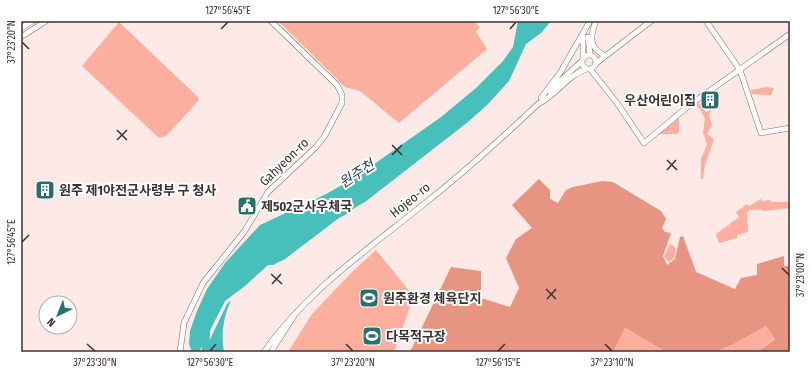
<svg xmlns="http://www.w3.org/2000/svg" width="811" height="373" font-family="'Fira Sans Condensed','Noto Sans KR',sans-serif">
	<style>
		.green { fill: #fcaf9f }
		.forest { fill: #e89483 }
		.water { fill: #47c0bc }
		.lines { fill: none; stroke-linecap: round; stroke-linejoin: round }
		.river { stroke: #47c0bc; stroke-width: 7 }
		.minor-casing { stroke: #806b66; stroke-width: 6 }
		.minor { stroke: #fff; stroke-width: 5 }
		.ticks { fill: none; stroke: #3c3331; stroke-width: 1.5 }
		.labels { text-anchor: middle; dominant-baseline: central; stroke-width: 4; stroke-linejoin: round; paint-order: stroke }
		.poi-label { font-size: 13px; font-weight: bold; fill: #3c3331; stroke: #fff; text-anchor: start }
		.street-label { font-size: 13px; fill: #3c3331; stroke: #fff }
		.water-label { font-size: 14px; font-style: italic; fill: #144947; stroke: #fff }
		.neatline { fill: none; stroke: #3c3331; stroke-width: 1.5 }
		.ticks-label { font-size: 10px; text-anchor: middle; fill: #3c3331 }
	</style>
	<rect width="100%" height="100%" fill="#fde9e5"/>
	<path class="green" d="M278,21H474L480,27L476,32L487,49L399,123L360,91L345,87Z
		M119,22L198,97L199,100L166,136L159,138L82,66Z
		M766,87L774,88L771,95L752,94L751,90Z
		M699,103L706,112L711,110L709,116L712,125L707,134L714,139L705,165L703,179H701V159L707,145L703,132L705,119L700,109L696,106Z
		M679,118V132L677,134H659Z
		M761,199L762,201L770,200L772,202H790V208L764,211C760,209 752,209 747,212L748,232L737,235V238L719,243L716,234L739,217L736,212L747,204L749,206Z
		M670,244L674,246L676,250L674,258L669,262L664,257Z
		M376,250L411,293V304L394,352H288L312,314L352,272Z
		M766,326L775,338L757,352H714L734,344Z
		M624,328L666,350L667,352H613Z"/>
	<path class="forest" d="M539,179L550,190V199L558,203L566,190L573,187L602,181L613,182L661,211L666,219L662,228L665,232L671,233L663,256L667,265L675,259L680,237L683,236L696,272L735,289L741,278L757,275V264L784,256V266H790V352H757L775,339L766,326L734,344L714,352H667L625,328L613,352H410L451,267L481,271V298L510,307L519,288L506,258L516,239L532,228L512,205Z"/>
	<path class="water" d="M518,21H545L547,23L551,21L541,33L526,44L509,81L487,105L468,122L365,202C355,206 349,214 339,218L285,259L273,265H268L245,286L225,301L199,352H192L189,344L190,331L197,311L207,289L225,263L260,225L326,194L353,179L441,117L476,88L503,61L513,47Z
		M231,301C223,317 221,335 224,352H204L227,304Z"/>
	<g class="lines">
		<path class="river" d="M205,352L207,327"/>
		<defs>
			<path id="minor" d="M596,21C591,34 588,46 602,54
				M706,21L740,70L761,133L790,128
				M21,28L33,21
				M583,36V59
				M21,37L46,21
				M588,37L590,55
				M582 62a7 7 0 1 1 14 0a7 7 0 1 1-14 0Z
				M595,64L651,21
				M590,69L617,103L644,143L691,104L790,34
				M549,91L582,61
				M541,98L560,73L590,21
				M180,352L184,323L203,283L244,232L268,192L316,147L324,137L342,103V95L337,85L271,21
				M264,352C304,294 364,252 419,208C461,175 500,140 538,104C557,95 567,75 587,69
				M271,352L294,316"/>
		</defs>
		<use href="#minor" class="minor-casing"/>
		<use href="#minor" class="minor"/>
	</g>
	<path class="ticks" d="M221,29L228,22M510,29L516,22M22,42L29,49M117,130L127,140M117,140L127,130M392,145L402,155M392,155L402,145M667,160L677,170M667,170L676,160M22,242L29,235M782,268L789,275M271,274L282,284M272,284L281,274M546,289L556,299M547,299L556,289M87,344L95,351M346,344L353,351M605,344L612,351M210,351L216,344M498,351L505,344"/>
	<defs>
		<symbol id="building-square" viewBox="-11 -11 22 22"><rect x="-9" y="-9" width="18" height="18" rx="4" fill="#26706e" stroke="#fff"/><path d="M-4-6H4V6H1V3H-1V6H-4ZM-2.5-4.3h1.7v1.8h-1.7ZM.8-4.3h1.7v1.8H.8ZM-2.5-1h1.7V.8h-1.7ZM.8-1h1.7V.8H.8Z" fill="#fff"/></symbol>
		<symbol id="civic-square" viewBox="-11 -11 22 22"><rect x="-9" y="-9" width="18" height="18" rx="4" fill="#26706e" stroke="#fff"/><path d="M-.6-6.5H3V-4.5H.6V-3L4-1V1h2V6H-6V1h2V-1L-.6-3ZM-1.2 2.5V6h2.4V2.5Z" fill="#fff"/></symbol>
		<symbol id="stadium-square" viewBox="-11 -11 22 22"><rect x="-9" y="-9" width="18" height="18" rx="4" fill="#26706e" stroke="#fff"/><path d="M0-5a6.5 5 0 1 0 0 10a6.5 5 0 1 0 0-10ZM-3.5-1.8h7v3.6h-7Z" fill="#fff"/></symbol>
	</defs>
	<g fill-rule="evenodd">
		<use href="#building-square" x="699" y="89" width="22" height="22"/>
		<use href="#building-square" x="34" y="179" width="22" height="22"/>
		<use href="#civic-square" x="236" y="195" width="22" height="22"/>
		<use href="#stadium-square" x="358" y="287" width="22" height="22"/>
		<use href="#stadium-square" x="361" y="325" width="22" height="22"/>
	</g>
	<g class="labels">
		<g class="poi-label">
			<text x="696" y="100" text-anchor="end">우산어린이집</text>
			<text x="59" y="190">원주 제1야전군사령부 구 청사</text>
			<text x="261" y="206">제502군사우체국</text>
			<text x="383" y="298">원주환경 체육단지</text>
			<text x="386" y="336">다목적구장</text>
		</g>
		<g class="street-label">
			<text transform="translate(284 162) rotate(-44)">Gahyeon-ro</text>
			<text transform="translate(410 200) rotate(-39)">Hojeo-ro</text>
		</g>
		<g class="water-label">
			<text transform="translate(357 174) rotate(-33)">원주천</text>
		</g>
	</g>
	<rect width="811" height="373" fill="none" stroke="#ffffff" stroke-width="44"/>
	<g transform="translate(58 315) rotate(223)"><circle r="19" fill="#ffffff" stroke="#b1adad"/>
	<path d="M0-3L7 15L0 10L-7 15Z" fill="#26706e"/>
	<text y="-6" font-size="11" font-weight="bold" text-anchor="middle" fill="#3c3331">N</text>
	</g>
	<rect x="22" y="22" width="767" height="329" class="neatline"/>
	<g class="ticks-label">
		<text x="228" y="14">127°56'45"E</text>
		<text x="516" y="14">127°56'30"E</text>
		<text transform="translate(11 42) rotate(-90)" y="4">37°23'20"N</text>
		<text transform="translate(11 242) rotate(-90)" y="4">127°56'45"E</text>
		<text transform="translate(800 275) rotate(-90)" y="4">37°23'00"N</text>
		<text x="95" y="366">37°23'30"N</text>
		<text x="210" y="366">127°56'30"E</text>
		<text x="353" y="366">37°23'20"N</text>
		<text x="498" y="366">127°56'15"E</text>
		<text x="612" y="366">37°23'10"N</text>
	</g>
</svg>
